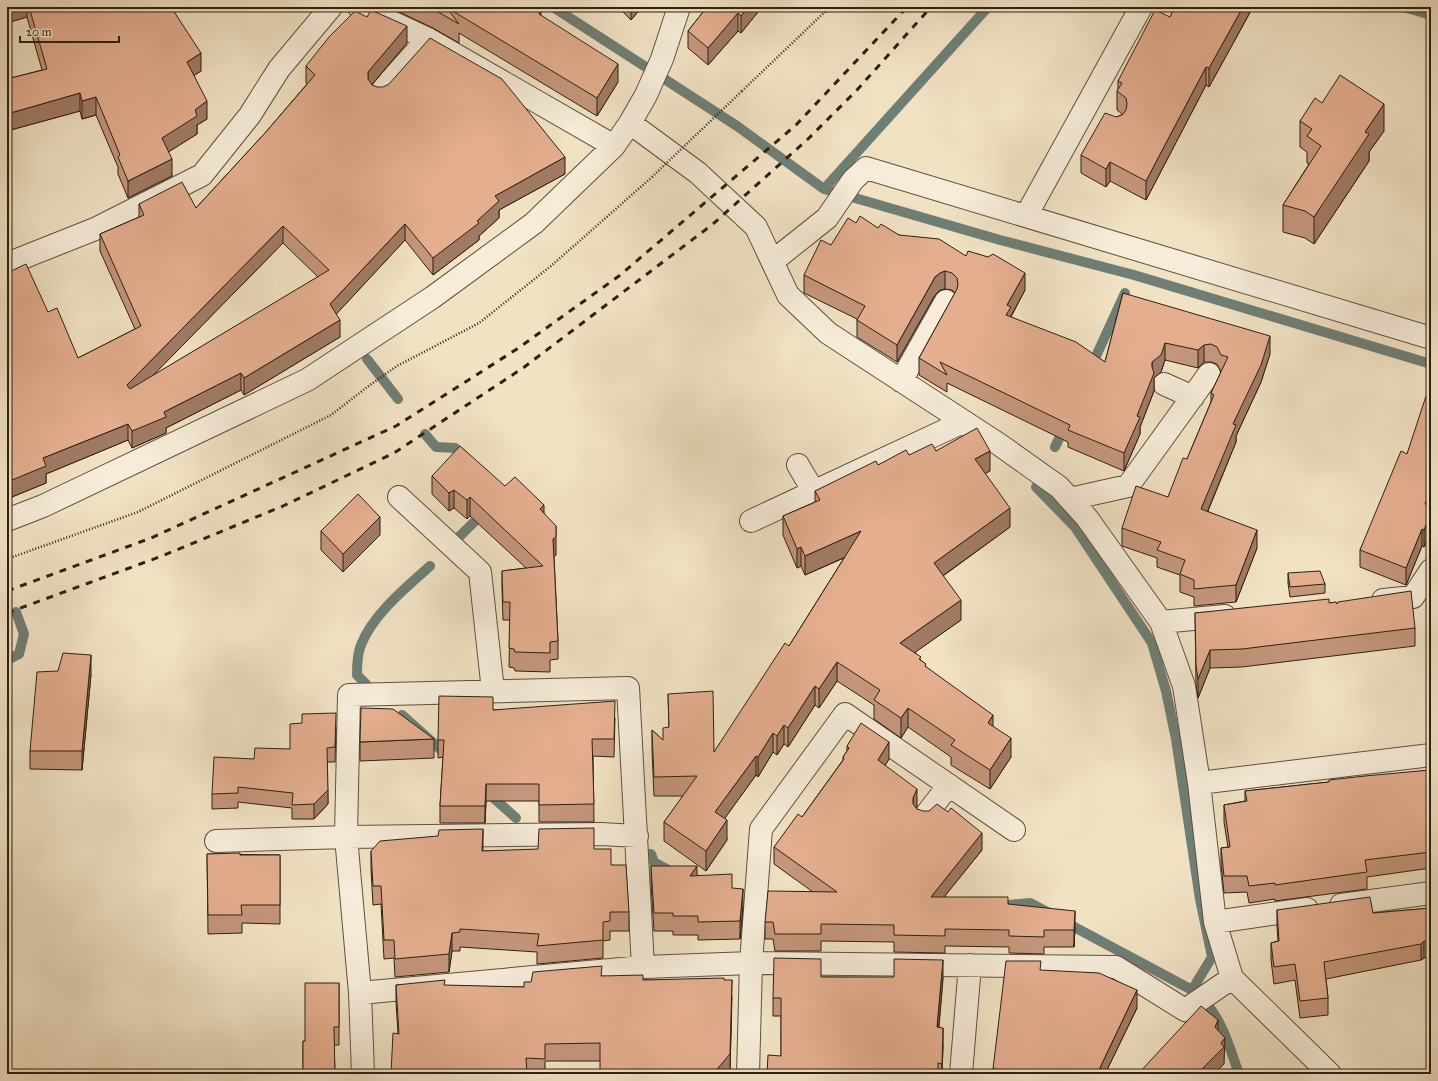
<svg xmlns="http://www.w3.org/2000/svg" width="1438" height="1081" font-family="'IM FELL Great Primer',serif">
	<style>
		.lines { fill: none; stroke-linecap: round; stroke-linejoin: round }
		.stream { stroke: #6f7f75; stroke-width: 10 }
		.minor-casing { stroke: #5e513e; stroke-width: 24 }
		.path { stroke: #2d2112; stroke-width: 2.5; stroke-dasharray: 1 2; stroke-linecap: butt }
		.minor { stroke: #f6ecd9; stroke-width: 22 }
		.rail { stroke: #2d2112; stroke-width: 3; stroke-dasharray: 7 7; stroke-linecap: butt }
		.path-bridge { stroke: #2d2112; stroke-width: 2.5; stroke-dasharray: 1 2; stroke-linecap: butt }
		.wall { fill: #c4967b; stroke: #2d2112; fill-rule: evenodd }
		.shaded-wall { fill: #a07a64; stroke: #2d2112 }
		.building { fill: #e4ae8f; stroke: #2d2112; fill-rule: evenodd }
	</style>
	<rect width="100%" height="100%" fill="#f1e2c4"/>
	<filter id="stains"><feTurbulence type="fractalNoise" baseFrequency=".005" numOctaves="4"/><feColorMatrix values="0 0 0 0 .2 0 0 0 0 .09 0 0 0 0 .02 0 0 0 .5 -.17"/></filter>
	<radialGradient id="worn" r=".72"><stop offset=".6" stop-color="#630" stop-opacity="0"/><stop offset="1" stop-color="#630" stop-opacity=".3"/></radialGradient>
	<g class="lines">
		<path class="stream" d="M553,7L737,126L824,189L1000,240L1134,275L1431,364
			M1404,7L1431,15
			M824,189L988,7
			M367,359L398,399
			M1091,367L1125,293
			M425,434L436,447L455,448L466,458
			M1055,447L1065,426
			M1036,487L1075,527L1152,643L1166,691L1176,739L1200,899L1212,957L1192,990C1220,1010 1228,1043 1239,1074
			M458,538L480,516L483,510
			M7,660L19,654L24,634L16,612
			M366,684L357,675C357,665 357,654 361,645C373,614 406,588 430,566
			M402,715L448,756
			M488,793L516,818
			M651,854L654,862L672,872
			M998,906L1030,903L1049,913
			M1063,921L1192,990"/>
		<defs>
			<path id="minor" d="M359,7L428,39L614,146
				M380,92L428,39
				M630,123L698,173L756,227L788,295L828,333L1000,445L1059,487L1087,518L1161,622L1184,686L1199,783L1215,922L1232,978L1330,1074
				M1026,216L1141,7
				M773,261L827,218L853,180L866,168L1431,338
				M7,264L95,229L202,175L250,115L279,69L331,7
				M901,381L946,301
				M1164,384L1193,397
				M798,465L814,492
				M399,497L480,572L493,691
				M1070,499L1128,486L1209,374
				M7,520L43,506L307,380L433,297L534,223L614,146L630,123L646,95L662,59L679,7
				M751,521L963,422
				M1383,600L1413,597L1431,570
				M1161,622L1225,616
				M1199,783L1431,755
				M925,816L949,785
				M216,841L346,837L601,834L637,836
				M1341,905L1431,893
				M1215,922L1307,909
				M360,993L643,967L751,963L1116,967L1185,1010L1232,978
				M363,1074L360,993L346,837L349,695L628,688L643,967
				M748,1074L751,963L761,829L845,714L1014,830
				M961,1074L970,965"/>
		</defs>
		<use href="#minor" class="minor-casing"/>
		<path class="path" d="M742,91L830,7
			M7,559L138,512L331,415L370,385L397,366L479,323L551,266L652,177"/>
		<use href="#minor" class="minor"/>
		<path class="rail" d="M7,591L151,538L396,426L517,349L619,276L796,125L907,7
			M7,613L162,556L283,506L394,453L523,368L713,224L808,139L857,90L931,7"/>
		<path class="path-bridge" d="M652,177L742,91"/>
	</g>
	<path class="wall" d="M7,7H174V8L172,9L201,71L194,75L207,119L197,125V134L168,152L172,176L128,198L118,174V167L96,115L82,119L80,111L7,131V79L42,70L27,17L10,22L7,12Z
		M389,7H536L541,16L618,82L597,116L459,33V43L433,28Z
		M618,7H642L631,20Z
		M707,7H762L741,33L738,31L708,65L688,48V31Z
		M1175,7H1253L1209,87L1206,85L1146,200L1110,181L1106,187L1081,173V155L1116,117L1122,115V114L1117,110V91L1118,89V81L1170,17Z
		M407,43L372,85L565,174L499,210V218L479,236V240L433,275L405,240L336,314L340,337L244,395L241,390L166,428V433L132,448L128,440L46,474V483L7,499V273L48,312L78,358L135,329L100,251V234L139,217V204L196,208L265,133L307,84L306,83V66ZM283,243L318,277L151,377Z
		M1322,103L1384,131L1369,152V161L1314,244L1305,238L1283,232V205L1309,164L1307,163V152L1300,147V121Z
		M856,223L878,228L899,235L966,256L1025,290L1011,317L1105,362L1123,293L1270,354L1261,382L1236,436V442L1208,511L1257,548L1236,602L1194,606V597L1180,592V575L1157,567V558L1122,546V528L1168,497L1187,459L1211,402V393L1221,372L1217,364L1211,362H1204L1198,368L1165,360L1161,372L1154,378V391L1140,427V434L1124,471L1068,447V442L947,383V392L919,375V358L955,293L952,290L945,289L940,290L935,295L897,362L857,337V319L804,293V275L831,245Z
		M1431,397V530L1424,547L1422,546L1406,585L1360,567V550L1407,454Z
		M936,451L990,471L985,473L1010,527L943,576L961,620L915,652L926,667L993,726L1011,757L990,789L951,765V757L908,727L901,738L874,719V705L837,681L819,708L815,705L788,747L784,744L777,755L773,752L758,777L756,775L724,819L727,840L706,871L664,841V822L683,796H654L652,750V730L663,740L669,727L668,694L714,752L789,646L844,558L805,575L801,566L797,568L783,535V516L815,502V491L878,465L909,455Z
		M432,476L505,486L544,513L556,555L554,557L558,641V659L550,660V672L515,671L514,668L509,667L510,620H503L502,589V571L526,568L470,516L467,519L454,508L449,511L432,494Z
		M321,531L380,535L343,572L321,550Z
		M1288,573L1325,584V593L1290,597L1288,583Z
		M1329,603L1337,604L1415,628V646L1242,667L1210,668L1198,698L1196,684L1195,613Z
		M91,674L82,770L30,769V751Z
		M493,710L615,718L614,757L593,756L594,822H539V801H486L485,823H440V806L443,757L438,758V740Z
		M336,727L335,762H327L328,804L314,819H292V808L238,802V808L212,809V794L254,759L290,749Z
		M434,739V758L360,761V742Z
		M847,746L889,759L885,765L917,806L916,808L917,809L982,850L944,897L1008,904L1075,927L1074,947H1044V954L1009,953V947L945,946V953L894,952V942L821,941V951H775L773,939H765V922L813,892L774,864V847L802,817L843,760V757L847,751Z
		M1431,766V868L1367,877V889L1275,901V899L1249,903L1247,892L1224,893L1221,864V848L1228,847L1224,822V805L1245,801V791L1329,782L1430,770V767Z
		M594,849L611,865L629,912V931H610V940L603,941V958L537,964V952L460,947V951H452L449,972L395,977L394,958L384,959L381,904L373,905L371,870V851H483Z
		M207,854L280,855V924L242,923V933L208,934Z
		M651,866L697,875L732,888L743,907L740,939L698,940V935H673V931H654L651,884Z
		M1431,908V957L1424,958L1421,960L1326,979L1328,998V1015L1300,1018L1295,980L1274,984L1271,960V943L1278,941L1277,926V910L1373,913Z
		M1041,971L1137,1008L1105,1074H993V1069Z
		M602,976L643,980H724L732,997L730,1072L600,1061H545V1074H391L398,1034L396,1002V985L524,987Z
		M821,977L943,978L939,1027L943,1046L942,1074H767L781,1056V1016H773V998Z
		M339,983V1045H334L335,1074H303V1041H305Z"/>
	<path class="shaded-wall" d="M10,7H27V17L10,22Z
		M631,7H642L631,20Z
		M748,7H762L741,33V16Z
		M1243,7H1253L1209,87V68Z
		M541,10V28L539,14Z
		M738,13V31L708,65V48Z
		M407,26V43L368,89V72Z
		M201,53V71L187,80V62Z
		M618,64V82L597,116V98Z
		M1206,67V85L1146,200V181Z
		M80,93V111L7,131V114Z
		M96,97V115L82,119V101Z
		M207,101V119L197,125V134L162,156V138L195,110Z
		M1384,104V131L1369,152V161L1314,244V217L1365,132Z
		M565,157V174L499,210V218L479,236V240L433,275V258L477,221L495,196Z
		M172,159V176L128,198V181Z
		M1110,162V181L1106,187V169Z
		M405,224V240L330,321V304Z
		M283,226V243L127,402V385Z
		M945,271V289L940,290L935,295L897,362V345L935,277L940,273Z
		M1025,273V290L1011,316V325L1006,315L1007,305Z
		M340,320V337L244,395V378Z
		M1270,336V354L1261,382L1236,436V442L1201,527V509L1233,424Z
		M1165,343V360L1161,372L1154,378V391L1140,427V434L1124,471V453L1137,416L1152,367V362Z
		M1204,345V362L1198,368V350Z
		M241,373V390L166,428V433L132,448V431L164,412Z
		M128,424V440L46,474V483L7,499V482L43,458Z
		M990,451V471L975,479V459Z
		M454,490V508L449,511V493Z
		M1431,490V507L1425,504Z
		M470,497V516L467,519V500Z
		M544,505V524L540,509Z
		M1010,508V527L934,582V563Z
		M1431,512V530L1424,547V530Z
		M380,517V535L343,572V554Z
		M556,526V555L553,558V539Z
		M1422,529V546L1406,585V568Z
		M1257,530V548L1236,602V585Z
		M861,531V550L805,575V556Z
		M801,547V566L797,568V549Z
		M961,600V620L900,663V643Z
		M1210,650V668L1198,698V679Z
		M91,655V674L82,770V751Z
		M837,662V681L819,708V689Z
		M815,686V705L788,747V728Z
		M908,708V727L901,738V718Z
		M993,715V734L988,723Z
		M784,725V744L777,755V736Z
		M773,733V752L758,777V757Z
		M1011,738V757L990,789V770Z
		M889,742V759L878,777V760Z
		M756,756V775L715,832V812Z
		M486,784V801L485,823V806Z
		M917,789V806L913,815V798Z
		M328,790V804L314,819V804Z
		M727,820V840L706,871V851Z
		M483,829V848L482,870V851Z
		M982,833V850L931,913V897Z
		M697,866V884L690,876Z
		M743,889V907L740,939V921Z
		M1075,911V927L1074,947V930Z
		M452,933V951L449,972V954Z
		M1424,941V958L1421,960V944Z
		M943,960V978L937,1045V1027Z
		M732,980L730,1072L728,1074H713Z
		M1137,990V1008L1105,1074H1097Z
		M1218,1020V1037L1215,1027Z
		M943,1028V1046L942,1074V1064Z
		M1225,1038L1224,1064L1214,1074H1197Z"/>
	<path class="building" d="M29,7H171L201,53L187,62L207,101L195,110L197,116L162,138L172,159L128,181L118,157L120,155L96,97L82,101L80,93L7,114V79L47,69Z
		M429,7H446L459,24L433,9Z
		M446,7H536L541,10L539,14L618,64L597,98Z
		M707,7H748L741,16L738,13L708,48L688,31Z
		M1175,7H1243L1209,68L1206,67L1146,181L1110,162L1106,169L1081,155L1105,113L1116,117L1122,115L1126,110L1127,104L1126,98L1117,91L1122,83L1118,81L1155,10L1170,17Z
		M371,10L407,26L368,72V79L372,85L377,87H383L389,84L430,38L502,79L565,157L495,196L499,201L477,221L479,223L433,258L405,224L330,304L340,320L244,378L241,373L164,412L166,417L132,431L128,424L43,458L46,466L7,482V336L9,335L7,332V273L26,264L48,312L57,308L78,358L141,326L100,234L144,215L139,204L182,182L196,208L265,133L315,75L306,66L329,37L355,11L367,17ZM283,226L329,270L130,389L127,385Z
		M1340,75L1384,104L1365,132L1369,134L1314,217L1305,211L1283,205L1321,146L1307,136L1312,129L1300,121L1315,98L1322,103Z
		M860,216L878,228L881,224L899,235L939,239L966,256L968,251L988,257L993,254L1025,273L1007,305L1011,307L1006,315L1076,342L1105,362L1123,293L1270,336L1261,365L1233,424L1236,425L1201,509L1257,530L1236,585L1194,589V580L1180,574L1185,560L1157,550L1161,542L1122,528L1136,486L1168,497L1183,458L1187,459L1214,395L1211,393L1228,357L1221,355L1217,347L1211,344L1204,345L1198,350L1165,343L1161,355L1152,362V367L1154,373L1137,416L1140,417L1124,453L1068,430L1070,425L940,362L947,375L919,358L957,289L958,284L957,278L952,273L945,271L940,273L935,277L897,345L857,320L865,306L804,275L821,240L831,245L848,218L856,223Z
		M1426,396L1431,397V490L1425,504L1431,506V512L1424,530L1422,529L1406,568L1360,550L1401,451L1407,454Z
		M977,428L990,451L975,459L1010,508L934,563L961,600L900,643L921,657L919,659L926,664L925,666L993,715L988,723L1011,738L990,770L951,745L955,740L908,708L901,718L874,700L880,690L837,662L819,689L815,686L788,728L784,725L777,736L773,733L758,757L756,756L715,812L727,820L706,851L664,822L697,776L654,777L652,730L663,740V728L669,727L668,694L713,691L714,752L785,643L789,646L861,531L805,556L801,547L797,549L783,516L820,500L815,491L876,461L878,465L906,450L909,455L932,444L936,451Z
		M460,446L505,486L515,477L544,505L540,509L556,526V537L553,539L558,641L550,642V653L515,652L514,649L509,648L510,602H503L502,571L543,566L470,497L467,500L454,490L449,493L432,476Z
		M358,494L380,517L343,554L321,531Z
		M1320,571L1325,584L1290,587L1288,573Z
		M1411,591L1415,628L1242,649L1210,650L1198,679L1196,665L1195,613L1329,599V603L1336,602L1337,604L1338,602Z
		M63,653L91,655L82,751H30L37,672L58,671Z
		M439,696L493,697V710L615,701L614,739H592L594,804L539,805V784H486L485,806H440L444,740H438Z
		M361,708L393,709L434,739L360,742Z
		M336,713L335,747L327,748L328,790L314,804L292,805L293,793L238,787V793L212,794L214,757L254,759L255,748L290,749V724L302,723V714Z
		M861,723L889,742L878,760L917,789L913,798V804L917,809L923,811H929L937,804L948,812L951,808L982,833L931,897H1008V904L1075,911L1074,930H1044V937L1009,936V930L945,929V936L894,935V925L821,924V934H775L773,922H765L768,891L837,892L774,847L798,814L802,817L844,759L843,757L849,748L847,746Z
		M1431,766V852L1365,860L1367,872L1275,885V883L1249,886L1247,876H1224L1221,848L1230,847L1224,805L1247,801L1245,791L1329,782V780L1365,776L1430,770V767Z
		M594,828V849H611V865H626L629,912H610V921L603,922V940L537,946L539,934L460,929V932L452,933L449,954L395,959L394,940H384L381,886H373L371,851L380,841L438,836L439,830L483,829L482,851L538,849L539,829Z
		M240,853V855H280V905H241L242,915H208L207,854Z
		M651,866H697L690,876L732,874V888L743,889L740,921L698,922V916H673V913H654Z
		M1370,897L1373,913L1431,908V940L1424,941L1421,944L1324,962L1328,998L1300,1001L1295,964L1274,967L1271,943L1279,941L1277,910Z
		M774,958L821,959V977H894V959L943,960L937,1027L943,1028L942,1064L938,1063V1074H903V1073L851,1072V1074H767L768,1055L781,1056V998H773Z
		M1006,961H1041L1040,970L1099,973L1137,990L1097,1074H1005L1006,1070L993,1069Z
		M602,966L601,976L643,975V980L724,978V980H732L730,1054L713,1074H600V1043L545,1044V1059L526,1058L527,1074H391L393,1033L399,1034L396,985L445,980L444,985L524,987V982H531L533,972Z
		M305,983H339V1027H334L335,1074H303V1041H305Z
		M1201,1006L1218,1020L1215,1027L1225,1038L1221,1043L1224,1047L1197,1074H1138Z"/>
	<rect width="1438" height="1081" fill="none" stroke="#f1e2c4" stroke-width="24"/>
	<rect x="8" y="8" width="1422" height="1065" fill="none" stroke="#2d2112" stroke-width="2"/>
	<rect x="12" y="12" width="1414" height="1057" fill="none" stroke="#2d2112"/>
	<path d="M20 36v6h99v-6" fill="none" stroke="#2d2112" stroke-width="2"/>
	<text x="26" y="36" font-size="12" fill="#2d2112" stroke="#f6ecd9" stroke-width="3" paint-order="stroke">20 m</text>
	<rect width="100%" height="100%" filter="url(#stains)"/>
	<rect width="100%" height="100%" fill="url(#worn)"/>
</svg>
